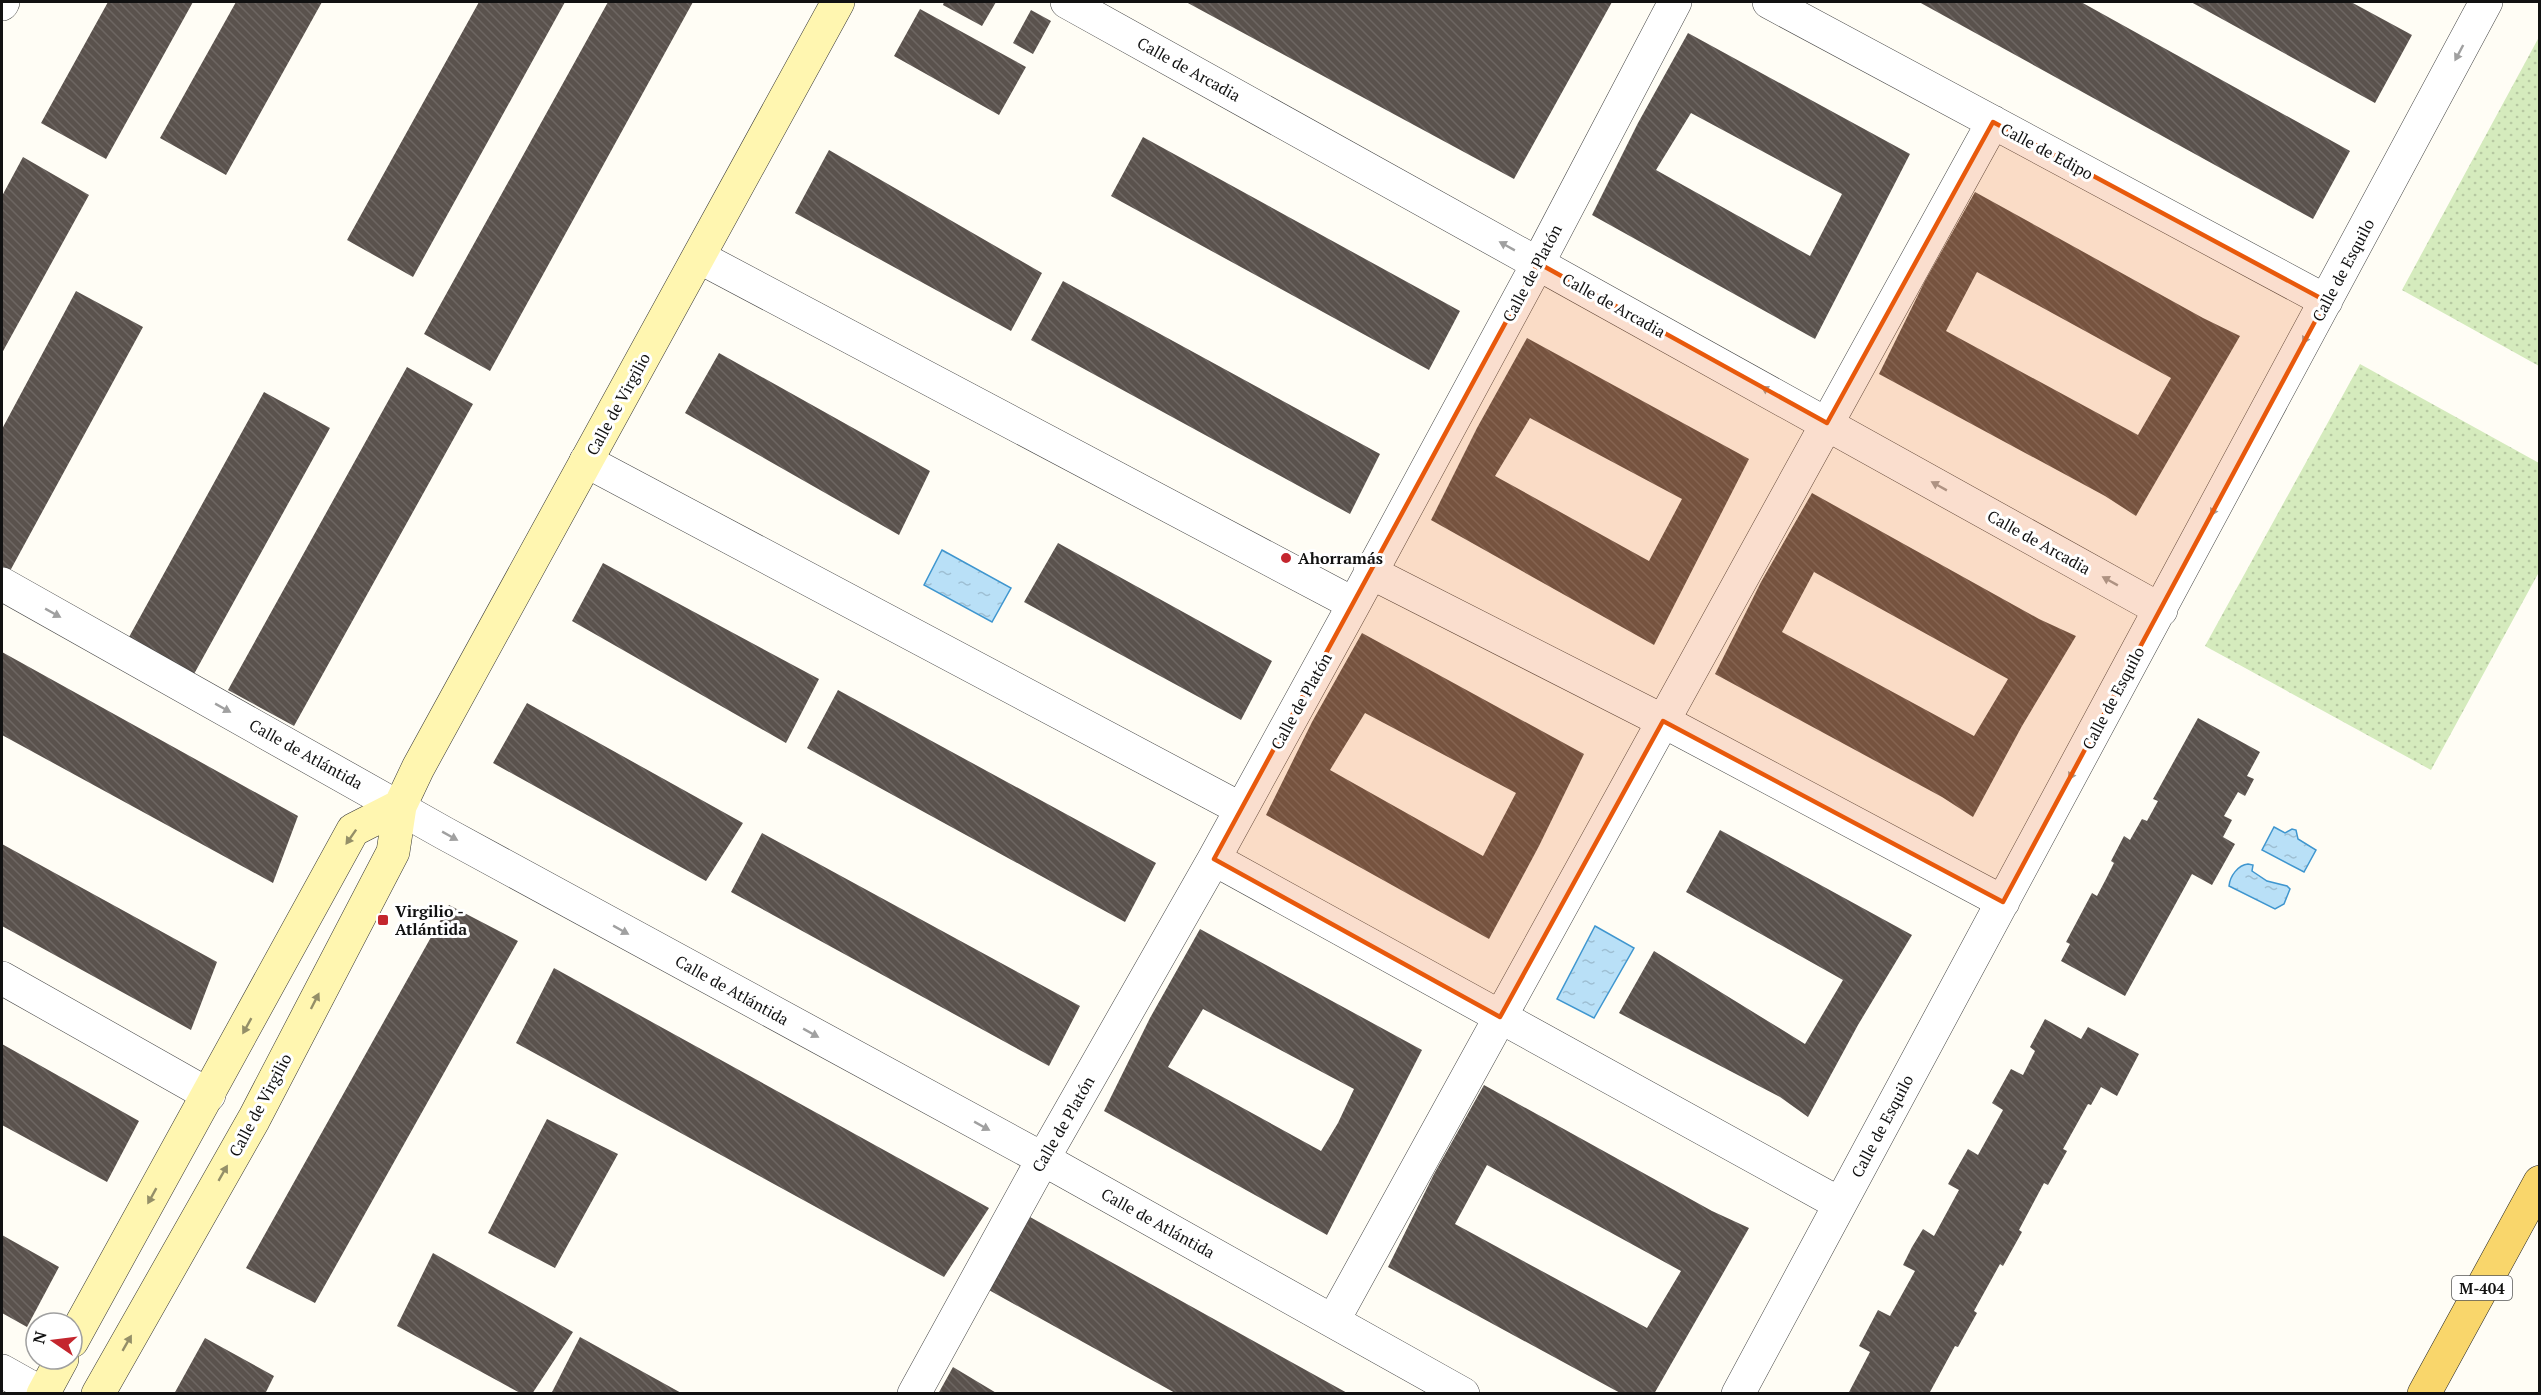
<svg xmlns="http://www.w3.org/2000/svg" width="2541" height="1395" font-family="'PT Serif',serif">
	<style>
		.grass { fill: url(#grass-dots) }
		.water { fill: url(#water-ripples); stroke: #3f96cf; stroke-width: 1.5 }
		.building { fill: url(#building-back-hatch); fill-rule: evenodd }
		.lines { fill: none; stroke-linecap: round; stroke-linejoin: round }
		.street-casing { stroke: #444; stroke-width: 34 }
		.secondary-casing { stroke: #333; stroke-width: 34 }
		.primary-casing { stroke: #222; stroke-width: 34 }
		.street { stroke: #fff; stroke-width: 33 }
		.secondary { stroke: #fff6b0; stroke-width: 33 }
		.primary { stroke: #f9d66b; stroke-width: 33 }
		.oneway { fill: #a0a0a0 }
		.oneway2 { fill: #948f68 }
		.marked { fill: #e8590c; fill-opacity: 0.2; stroke: #e8590c; stroke-width: 4.5; stroke-linejoin: round }
		.poi-dot { fill: #c4262e; stroke: #fff; stroke-width: 2 }
		.labels { text-anchor: middle; dominant-baseline: central; stroke-width: 6; stroke-linejoin: round; paint-order: stroke }
		.shield { fill: #fff; stroke: #585858; stroke-width: 1.5 }
		.shield-label { font-size: 15px; font-weight: bold; fill: #111 }
		.street-label { font-size: 16px; fill: #111; stroke: #fff }
		.poi-label { font-size: 16px; font-weight: bold; fill: #111; stroke: #fff; text-anchor: start }
	</style>
	<defs>
		<pattern id="grass-dots" width="8" height="8" patternUnits="userSpaceOnUse" patternTransform="scale(1.5)"><rect width="8" height="8" fill="#d5ebbd"/><path d="M2 2h.1M6 6h.1" fill="none" stroke="#b6c8a1" stroke-width="1.8" stroke-linecap="round"/></pattern>
		<pattern id="water-ripples" width="26" height="14" patternUnits="userSpaceOnUse" patternTransform="scale(1.5)"><rect width="26" height="14" fill="#b9e0f7"/><path d="M2 4q2-2 4 0t4 0M15 11q2-2 4 0t4 0" fill="none" stroke="#9ebfd3"/></pattern>
		<pattern id="building-back-hatch" width="6" height="6" patternUnits="userSpaceOnUse" patternTransform="scale(1.5)"><rect width="6" height="6" fill="#5a524d"/><path d="M-1 5l2 2M0 0l6 6M5-1l2 2" fill="none" stroke="#6d6662"/></pattern>
	</defs>
	<rect width="100%" height="100%" fill="#fffdf5"/>
	<path class="grass" d="M2539,37V366L2402,290Z
		M2360,364L2539,463V572L2431,770L2205,646Z"/>
	<path class="water" d="M942,550L1011,588L992,622L924,585Z
		M2274,827L2285,833L2292,829L2296,830L2298,839L2316,850L2304,872L2262,850Z
		M2248,864L2253,865L2252,871L2267,881L2287,886L2290,889L2284,904L2275,909L2229,886C2230,876 2238,865 2248,864Z
		M1595,926L1634,948L1594,1018L1557,999Z"/>
	<path class="building" d="M108,2H193L106,159L41,123Z
		M236,2H322L226,175L160,138Z
		M479,2H565L413,277L347,240Z
		M608,2H693L490,371L424,334Z
		M944,2H996L982,26L943,5Z
		M1186,2H1612L1514,179Z
		M1919,2H2081L2350,151L2313,219Z
		M2191,2H2351L2412,35L2375,103Z
		M920,9L1026,67L999,115L894,56Z
		M1031,10L1051,21L1033,54L1013,43Z
		M1688,33L1910,154L1815,339L1592,215L1638,123ZM1691,113L1842,194L1810,256L1656,170Z
		M1143,137L1460,311L1429,370L1111,196Z
		M829,150L1042,273L1011,331L795,213Z
		M23,157L89,195L2,353V196Z
		M1975,192L2203,318L2240,336L2136,516L2105,496L1879,374L1925,281ZM1977,272L2171,378L2138,435L1946,331Z
		M1063,281L1380,454L1350,514L1031,340Z
		M76,291L143,327L10,571L2,566V429Z
		M1527,338L1749,459L1654,645L1431,520L1477,428ZM1530,418L1682,499L1649,561L1495,476Z
		M719,353L930,471L899,535L685,413Z
		M407,367L473,404L294,726L228,690Z
		M264,392L330,428L194,674L129,637Z
		M1812,493L2039,619L2076,636L2022,726L1973,817L1942,797L1715,674L1761,582ZM1814,572L2008,679L1974,736L1782,632Z
		M1058,543L1272,661L1241,720L1024,602Z
		M603,563L819,679L786,743L572,621Z
		M1362,633L1584,754L1539,846L1489,939L1266,815L1312,722ZM1365,713L1516,793L1483,856L1330,770Z
		M2,652L298,816L273,883L2,735Z
		M838,690L1156,863L1125,922L807,748Z
		M527,703L743,823L706,881L493,763Z
		M2198,718L2260,752L2247,776L2254,779L2245,796L2238,792L2224,816L2232,820L2223,837L2235,844L2212,885L2192,874L2125,996L2061,961L2070,944L2066,942L2092,893L2097,896L2106,879L2114,863L2111,861L2124,836L2130,840L2142,819L2147,821L2158,801L2153,799Z
		M1720,830L1912,935L1858,1025L1808,1117L1780,1097L1619,1013L1654,951L1805,1044L1843,980L1686,892Z
		M762,833L1080,1006L1049,1066L731,892Z
		M2,844L217,962L191,1030L2,926Z
		M449,905L518,941L315,1303L246,1268Z
		M1200,929L1422,1050L1327,1235L1104,1111L1150,1018ZM1203,1009L1354,1089L1338,1123L1321,1151L1168,1067Z
		M554,968L989,1208L944,1277L516,1043Z
		M2045,1019L2081,1039L2088,1027L2139,1054L2117,1096L2101,1087L2091,1105L2088,1104L2063,1149L2067,1151L2048,1185L2044,1183L2019,1230L2022,1232L2003,1266L2000,1264L1974,1311L1977,1313L1958,1347L1955,1346L1930,1392L1932,1394H1848L1870,1352L1859,1346L1878,1310L1890,1316L1915,1271L1903,1265L1912,1247L1923,1229L1934,1236L1959,1190L1948,1184L1968,1149L1978,1155L2003,1110L1992,1103L2011,1069L2023,1075L2035,1051L2030,1047Z
		M2,1044L139,1121L107,1182L2,1125Z
		M1484,1085L1712,1211L1749,1228L1654,1394H1622L1388,1267L1434,1174ZM1487,1165L1681,1271L1647,1328L1455,1224Z
		M547,1119L618,1154L555,1268L488,1233Z
		M1030,1217L1349,1394H1177L987,1289Z
		M2,1235L59,1267L27,1327L2,1313Z
		M433,1253L573,1332L532,1394H522L397,1326Z
		M580,1337L683,1394H551Z
		M205,1338L274,1376L265,1394H174Z
		M953,1367L998,1394H938Z"/>
	<g class="lines">
		<defs>
			<path id="street" d="M1067,2L2161,610
				M1769,2L2326,301
				M2,4L3,2
				M699,257L1354,604
				M586,461L1241,809
				M1370,572L1663,721L2003,902
				M2,584L444,833L1043,1159L1463,1394
				M1214,859L1840,1204
				M2,978L209,1095
				M1333,1321L1993,122
				M2,1371L43,1394
				M914,1394L1043,1159L1214,859L1354,604L1538,263L1675,2
				M1738,1394L2486,2"/>
			<path id="secondary" d="M72,1341L353,830L400,806
				M43,1394L62,1359
				M98,1394L254,1119L393,852L400,806L418,768L838,2"/>
			<path id="primary" d="M2424,1394L2540,1182"/>
		</defs>
		<use href="#street" class="street-casing"/>
		<use href="#secondary" class="secondary-casing"/>
		<use href="#primary" class="primary-casing"/>
		<use href="#street" class="street"/>
		<use href="#secondary" class="secondary"/>
		<use href="#primary" class="primary"/>
	</g>
	<defs><path id="oneway-solid" d="M-6-.8H1V-3.2L6.5 0L1 3.2V.8H-6Z" transform="scale(1.5)"/></defs>
	<g class="oneway">
		<use href="#oneway-solid" transform="translate(2459 53) rotate(118)"/>
		<use href="#oneway-solid" transform="translate(1507 246) rotate(-151)"/>
		<use href="#oneway-solid" transform="translate(2307 336) rotate(118)"/>
		<use href="#oneway-solid" transform="translate(1769 391) rotate(-151)"/>
		<use href="#oneway-solid" transform="translate(1939 486) rotate(-151)"/>
		<use href="#oneway-solid" transform="translate(2215 508) rotate(118)"/>
		<use href="#oneway-solid" transform="translate(2110 581) rotate(-151)"/>
		<use href="#oneway-solid" transform="translate(53 613) rotate(29)"/>
		<use href="#oneway-solid" transform="translate(223 708) rotate(29)"/>
		<use href="#oneway-solid" transform="translate(2073 772) rotate(118)"/>
		<use href="#oneway-solid" transform="translate(450 836) rotate(29)"/>
		<use href="#oneway-solid" transform="translate(621 930) rotate(29)"/>
		<use href="#oneway-solid" transform="translate(811 1033) rotate(29)"/>
		<use href="#oneway-solid" transform="translate(982 1126) rotate(29)"/>
	</g>
	<g class="oneway2">
		<use href="#oneway-solid" transform="translate(351 837) rotate(125)"/>
		<use href="#oneway-solid" transform="translate(315 1001) rotate(-63)"/>
		<use href="#oneway-solid" transform="translate(247 1026) rotate(119)"/>
		<use href="#oneway-solid" transform="translate(223 1173) rotate(-60)"/>
		<use href="#oneway-solid" transform="translate(152 1196) rotate(119)"/>
		<use href="#oneway-solid" transform="translate(127 1343) rotate(-60)"/>
	</g>
	<path class="marked" d="M1993,122L2326,301L2003,902L1663,721L1500,1017L1214,859L1538,263L1827,423Z"/>
	<g class="poi-dot">
		<circle cx="1286" cy="558" r="6"/>
		<rect x="377" y="914" width="12" height="12" rx="3"/>
	</g>
	<g class="labels">
		<rect class="shield" x="2452" y="1276" width="60" height="24" rx="4.5"/>
		<g class="shield-label">
			<text x="2482" y="1288">M-404</text>
		</g>
		<g class="street-label">
			<text transform="translate(1189 69) rotate(29)">Calle de Arcadia</text>
			<text transform="translate(2047 151) rotate(28)">Calle de Edipo</text>
			<text transform="translate(2343 270) rotate(-62)">Calle de Esquilo</text>
			<text transform="translate(1532 273) rotate(-62)">Calle de Platón</text>
			<text transform="translate(1614 305) rotate(29)">Calle de Arcadia</text>
			<text transform="translate(618 404) rotate(-61)">Calle de Virgilio</text>
			<text transform="translate(2039 542) rotate(29)">Calle de Arcadia</text>
			<text transform="translate(2113 698) rotate(-62)">Calle de Esquilo</text>
			<text transform="translate(1301 701) rotate(-61)">Calle de Platón</text>
			<text transform="translate(306 754) rotate(29)">Calle de Atlántida</text>
			<text transform="translate(732 990) rotate(29)">Calle de Atlántida</text>
			<text transform="translate(260 1105) rotate(-62)">Calle de Virgilio</text>
			<text transform="translate(1063 1124) rotate(-60)">Calle de Platón</text>
			<text transform="translate(1882 1126) rotate(-62)">Calle de Esquilo</text>
			<text transform="translate(1158 1223) rotate(29)">Calle de Atlántida</text>
		</g>
		<g class="poi-label">
			<text x="1298" y="558">Ahorramás</text>
			<text x="395" y="911">Virgilio -<tspan x="395" dy="18">Atlántida</tspan></text>
		</g>
	</g>
	<rect width="2541" height="1395" fill="none" stroke="#111111" stroke-width="6"/>
	<g transform="translate(54 1341) rotate(284)"><circle r="28" fill="#ffffff" stroke="#a0a0a0" stroke-width="1.5"/>
	<path d="M0-4.5L10 22L0 15L-10 22Z" fill="#c4262e"/>
	<text y="-9" font-size="16" font-weight="bold" text-anchor="middle" fill="#111111">N</text>
	</g>
</svg>
